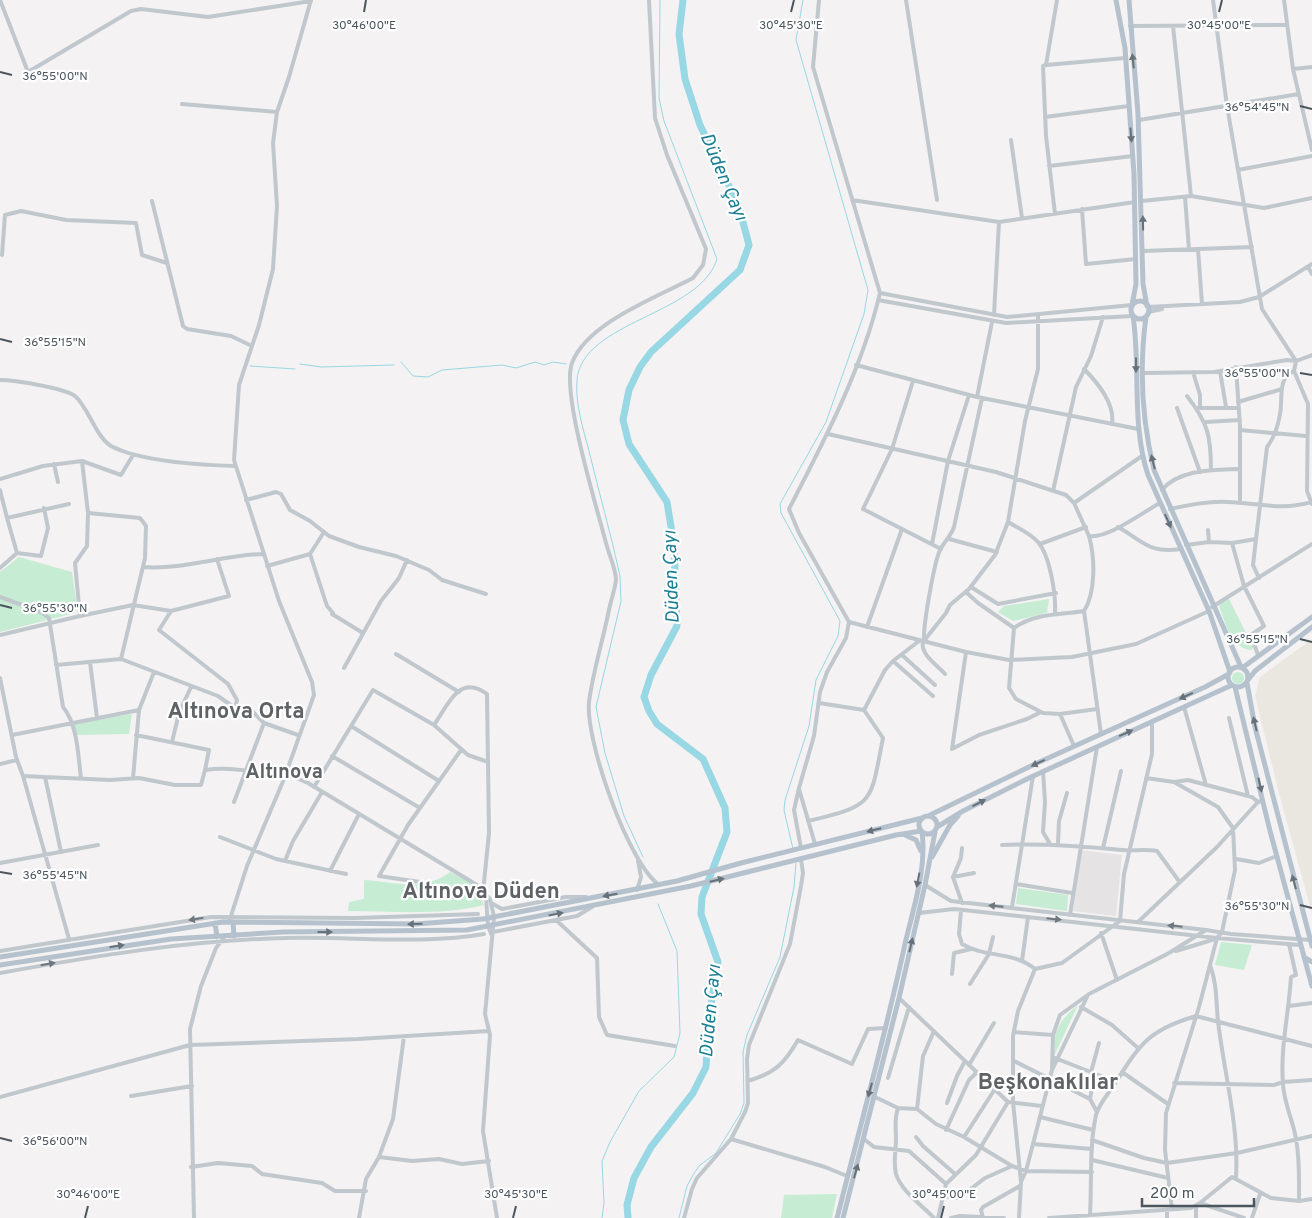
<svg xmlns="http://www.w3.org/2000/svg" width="1312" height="1218" font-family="Overpass,sans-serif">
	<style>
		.commercial { fill: #eae7e0 }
		.education { fill: #e5e3e4 }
		.green { fill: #c6ecd3 }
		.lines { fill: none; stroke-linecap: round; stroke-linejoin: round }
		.stream { stroke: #98d7e4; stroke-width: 1 }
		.river { stroke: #98d7e4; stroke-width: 7 }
		.minor { stroke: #c0c7cd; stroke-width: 4 }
		.major { stroke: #b5c2cd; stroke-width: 5 }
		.oneway { fill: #66717a }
		.oneway2 { fill: #6f787f }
		.ticks { fill: none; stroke: #4c565e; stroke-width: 2 }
		.labels { text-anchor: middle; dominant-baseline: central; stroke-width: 4.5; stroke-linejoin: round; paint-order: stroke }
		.water-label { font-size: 19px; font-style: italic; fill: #1b7e92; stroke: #fff }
		.quarter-label { font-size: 20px; font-weight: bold; fill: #5f6366; stroke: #fff }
		.district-label { font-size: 22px; font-weight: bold; fill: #5f6366; stroke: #fff }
		.ticks-label { font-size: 12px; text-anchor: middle; fill: #4c565e; stroke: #fff; stroke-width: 4.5; stroke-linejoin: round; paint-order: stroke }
	</style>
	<rect width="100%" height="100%" fill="#f4f2f2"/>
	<path class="commercial" d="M1312,639V913L1280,797L1255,696L1260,677Z"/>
	<path class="education" d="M1081,850L1122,855L1116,916L1073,911Z"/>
	<path class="green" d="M19,557L72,572L77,607L75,613L0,632V572Z
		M1049,599L1047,613L1013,621L998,612L1004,606Z
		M1229,599L1253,647L1252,650C1230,649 1226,623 1219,606L1220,603Z
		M1232 678a6 6 0 1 1 12 0a6 6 0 1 1-12 0Z
		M132,714L129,734L76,735L74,724Z
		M450,872L476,885L484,905C440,916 393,911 348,911L349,902L364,899V880C393,882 425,892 450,872Z
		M1018,888L1068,895L1067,911L1016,904Z
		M1221,942L1252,945L1244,970L1215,965Z
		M1078,1005L1054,1056C1052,1033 1060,1019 1078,1005Z
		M837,1194L832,1218H781L784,1195Z"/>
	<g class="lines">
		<path class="stream" d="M401,362L413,376L428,377L442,370L502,365L516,368L535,362L544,365L553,362L566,364
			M300,364L321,367L394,365
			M250,366L295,369
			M793,849L784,810L785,800L809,726L816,680L838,636L840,621L781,513L780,504L826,422L864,314L868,290L796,40L803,0
			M643,857L624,816L605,753L596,707L621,601L620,576C611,534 599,493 589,451C583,428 575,404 577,380C582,321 700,315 717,259L664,121L659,98L660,0
			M602,1218L604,1203L602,1161L610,1142L639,1091L674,1057L680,1033L677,951L658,904
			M679,1218L687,1186L693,1175L699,1166L716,1153L740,1114L744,1103L743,1052L747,1035L780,957L794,887L796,863"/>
		<path class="river" d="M628,1218L627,1205L634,1178L651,1147L693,1093L706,1067L710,1011L718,962L701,914L702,897L727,832L725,808L703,759L657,724L649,711L644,697L651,675L677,626L674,545L667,502L629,444L623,420L629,390L640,367L651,352L740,270L749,245L739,207L700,125L685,79L679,34L683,0"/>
		<path class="minor" d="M0,0L28,72L131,11L141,9L208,17L311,1
			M649,0L655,118L667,155L706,249L703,265L693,278C657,297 587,323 572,363C561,392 597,508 606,543C609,555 616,569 616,580C615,589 611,600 609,610C603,640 593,671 589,702C585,739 628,863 659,885
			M906,0L937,200
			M1284,0L1293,69L1312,150
			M1130,26L1286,25
			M1173,26L1191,196
			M1046,65L1125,58
			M1293,69L1312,67
			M182,104L277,112
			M1045,117L1129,106
			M1139,120L1299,94
			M1011,140L1022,218
			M1049,166L1133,156
			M1238,170L1312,156
			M1185,197L1189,249
			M852,200L999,222L1135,202
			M152,201L183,326L187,329L231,336L252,346
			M1142,201L1191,196L1264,208L1312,198
			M1082,209L1086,264L1136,259
			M1055,214L1046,136L1043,66L1046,65L1057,0
			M1198,249L1202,304
			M1143,251L1252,247
			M2,255L5,215L21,211L66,220L136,223L142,255L167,263
			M1308,267L1312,274
			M880,293L1007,317L1132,305
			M878,300L1006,323L1133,316
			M1148,307L1240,302L1259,297L1312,264
			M1148,312L1162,309
			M994,315L999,222
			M856,365L977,397L1138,429
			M1236,367L1240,426V503
			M1084,369C1097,382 1115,404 1112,424
			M1220,371L1226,407
			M1294,371L1308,404L1307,491L1312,504
			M1193,372L1200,395V406
			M1143,373L1214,372L1287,360L1296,361L1312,355
			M0,380C14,380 64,388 75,396C88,407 96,437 111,446C141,462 201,465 236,466
			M913,381L892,449L863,509L941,549
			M1187,396C1208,423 1211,436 1211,470
			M977,397L992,322
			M1238,402L1282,389
			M1177,408L1200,472
			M1196,408H1239
			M1205,422L1240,420
			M1240,430L1306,436
			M828,434L996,472L1066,495L1074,503L1089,536C1108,539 1143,512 1160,503
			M82,461L88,513
			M54,464L58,482
			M0,479L43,466L82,461L121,475L133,455
			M0,490L7,518
			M1162,490C1179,469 1214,470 1238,469
			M1053,491L1076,387L1091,356L1103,317
			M246,500L276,492L281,494L290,510L310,521L329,536L359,547L396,556L429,570L442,580L486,594
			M1074,503L1142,456
			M1170,509C1189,505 1208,501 1228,502C1256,503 1283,511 1312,502
			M1008,522C1018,528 1030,533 1038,542C1050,556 1056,594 1055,613
			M1118,527C1143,541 1149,554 1181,549
			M1208,530L1209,542
			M1089,536C1095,558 1096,592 1084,611C1061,615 1034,613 1014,628L1009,688L1016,699L1043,713L1060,714L1097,709
			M949,539L997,552
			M1256,539L1253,565L1259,578
			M1232,543L1244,586L1264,626L1251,635L1258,655
			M932,544L948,461L969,395
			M1040,544L1086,527
			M1186,545L1209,542L1232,543L1256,539L1267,447C1274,438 1278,426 1280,414C1283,400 1277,377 1294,371L1296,361L1262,309L1227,106L1213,0
			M17,553L41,556L48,528L44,508
			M310,554L327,606L333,613
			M267,566L310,554L324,532
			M143,567C183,570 223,555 263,554
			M0,568L17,553L7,518L69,504
			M971,587L998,604L1056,593
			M966,592L978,603L1014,628
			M0,597L41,612L49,618L63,707C78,725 78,756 81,778
			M1212,607L1312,544
			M171,611L159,630L228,684L237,700L235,708
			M1084,611L1101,734
			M332,614L363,633
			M80,616L133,605L171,611L229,596L217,559
			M849,622L966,652L1009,660L1072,657L1136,644L1209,611
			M867,627L902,529
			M0,635L80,616L75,563L87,546L88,513L140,518L146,526L145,558L121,659
			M924,640C923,626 934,563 940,550C944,542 951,536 954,527L982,398
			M396,654L459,692
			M902,655L935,685
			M893,661L933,696
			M90,662L97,718
			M56,665L121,659L218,696L235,708L252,711L264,723L298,735
			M344,668L381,601L399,578L407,560
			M945,674C937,665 920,654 923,642L946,613L950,605L969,589L995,555L1008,522L1025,421L1038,369V316
			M0,678L16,757L23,776L110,780L139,778L175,785H201L205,770C231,766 258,772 284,779
			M819,703L864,710L885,670L893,661L919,641
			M1184,707L1206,785
			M1060,714L1074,746
			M1229,718L1248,796
			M434,725C448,705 459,673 487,694L489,833L483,892
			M351,726L439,781
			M12,735L139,710
			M136,735L209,750L205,770
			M172,742L179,713L191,687
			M952,749L966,652
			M952,749L979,735L1027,719L1041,712
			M332,756L420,808
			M0,764L17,760
			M1043,771L1045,802L1043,832L1050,844
			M285,773L308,783L477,885L490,899L494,917L485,1014L490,1035L483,1131L497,1218
			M23,776L69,939
			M45,777L61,852
			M133,778L139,710L154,672
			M1146,778L1174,782L1218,807L1233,828L1235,870L1222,932L1217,938L1199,1007L1166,1113L1165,1150L1172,1209
			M1174,782L1188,780L1252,797L1258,802
			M314,787L373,690L434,725L468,755L488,762
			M799,789L815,844
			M234,802L264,723
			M808,821C876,805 870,803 883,738L864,710
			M220,837L276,859L346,874
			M1058,844L1059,821L1067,793
			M1002,845C1042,843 1082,846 1122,850C1134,851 1145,849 1157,851L1179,881
			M801,848L794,810L799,788L814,736L820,692L827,672L846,638L849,622L799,533L789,509C825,439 862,369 880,293L813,67L819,0
			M1103,848L1121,771
			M1236,859L1259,863L1277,856
			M285,861L293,841L322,792
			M0,863L98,845
			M330,871L359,814
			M953,877L974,873
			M420,882L379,876L408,825L461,750
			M1016,884L1072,893
			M925,885L951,901L1206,930L1231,934L1310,940
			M637,890L641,877L638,861
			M486,897L488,926L492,936
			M491,903L502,909L566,897H586
			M962,903L953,877L961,858L962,848
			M1012,907L1033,776
			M961,910L959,934L962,944C985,958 1014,951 1035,969
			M919,913L954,909L1217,938L1300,945
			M1070,915L1097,747
			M556,920L597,958L599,1017L607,1035L675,1046
			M229,922L247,866L284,779L314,695L312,682L279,601L234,460L239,385L259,325L273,269L277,206L273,143L277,112L289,77L311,0
			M1138,922L1217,847L1258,802L1263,801
			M493,932L577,916L592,907
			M1101,933L1117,980
			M1289,944L1296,975L1291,977C1289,1012 1280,1048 1283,1084C1284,1104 1293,1120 1296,1139C1300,1160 1299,1180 1299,1201
			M0,951L211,917L355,918L478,914
			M1176,951L1215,939
			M1022,961L1028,917
			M1210,965C1217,983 1216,1002 1218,1021C1224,1073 1239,1125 1236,1177
			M0,973C95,956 190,940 286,938C349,936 423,945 484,934
			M952,974L954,953L971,949
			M970,984L989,954L993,937
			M899,998L1008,1102L1042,1106
			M1289,1006L1312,1003
			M1081,1007L1112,1025L1138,1048
			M1014,1032L1053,1035
			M1055,1058L1116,1082
			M1014,1061L1090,1099
			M969,1065L994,1023
			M1052,1070L1053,1035L1060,1015L1089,994L1169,953L1206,930
			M1091,1072L1099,1043
			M1122,1072L1168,1104
			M1095,1073L1090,1099L1097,1112
			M888,1078L909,1007
			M748,1081C775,1073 784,1064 798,1040L852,1064L868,1029L886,1028
			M1174,1083L1274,1085L1283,1082L1312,1080
			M131,1096L192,1086
			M0,1097L190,1045L358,1039L489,1031
			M875,1097L898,1108L917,1109L936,1124L964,1137L1012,1166
			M947,1103L957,1076L965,1061
			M898,1108C894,1119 896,1128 896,1139C896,1151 893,1162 896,1174C901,1191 923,1206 934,1218
			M917,1109L923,1056L934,1031
			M1040,1117L1093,1130
			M946,1130L969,1080L977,1072
			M916,1137L923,1146L955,1174
			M964,1137L995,1089
			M731,1139L825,1167L847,1176
			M864,1139L874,1147L909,1151L946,1184
			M1092,1140L1144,1158L1167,1163L1237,1153L1312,1136
			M1033,1144L1092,1149
			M379,1157L412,1161L439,1159L462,1164L489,1161
			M1092,1160L1168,1178
			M191,1167L218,1163L252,1166L262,1174L322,1183L335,1191H366
			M1021,1182L1026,1171L1052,1070L1087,997
			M944,1196L959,1198L985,1178L1012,1166L1026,1171L1092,1172
			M1200,1203L1244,1218
			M1196,1206V1218
			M1167,1210V1218
			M1090,1215C1092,1182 1089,1147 1096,1115C1099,1104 1108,1094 1114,1085C1140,1044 1148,1030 1196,1016L1312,1046
			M194,1218L190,1029L201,986L216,948L224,937
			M359,1218L366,1179L379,1157L393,1119L404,1036
			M684,1218L692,1189L697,1178L731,1139L745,1112L748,1103L747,1059L749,1045L790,944L801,886L803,873L801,859
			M938,1218L946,1184L976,1155L1008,1102
			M951,1218L960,1216L1004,1218
			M983,1218L981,1210L983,1207L1020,1186
			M1019,1218L1021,1182L1013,1102V1036L1018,1011L1035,969L1062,963L1120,921L1124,874L1152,754V722
			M1049,1218L1191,1208L1200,1203L1232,1177L1271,1198L1299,1201L1312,1199
			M1252,1218L1260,1194"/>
		<path class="major" d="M1116,0L1125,48L1134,174L1136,284L1132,305
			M1129,0L1138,114L1143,284L1147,306
			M1131 310a9 9 0 1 1 18 0a9 9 0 1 1-18 0Z
			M1133,316C1141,369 1131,423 1148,475L1209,611L1230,672
			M1146,317C1139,368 1142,420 1154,470L1241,667
			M1228 677a10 10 0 1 1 20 0a10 10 0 1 1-20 0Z
			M1242,668L1312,617
			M1248,680L1255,671L1312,627
			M1247,683L1255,727L1312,946
			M1235,687L1270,831L1312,986
			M919 825a9 9 0 1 1 18 0a9 9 0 1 1-18 0Z
			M928,816L1035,764L1205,687L1229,674
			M937,827L963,811L1029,778L1232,685
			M903,834L916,840L921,851
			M932,857L950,825L958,816
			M233,922L234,936
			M215,923L217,937
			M0,957L223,922L416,924L483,919L677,881L741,863L922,818
			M1304,957L1312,962
			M0,965L171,939L283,932L467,930L691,886L896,835L921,831
			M837,1218C860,1127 885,1036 905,944C913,909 927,869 922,832
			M843,1218L899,998L925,885L935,832"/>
	</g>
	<defs><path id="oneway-solid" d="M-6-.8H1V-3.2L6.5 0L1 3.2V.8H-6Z" transform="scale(1.25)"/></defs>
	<g class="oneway">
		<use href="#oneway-solid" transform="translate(1133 61) rotate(-96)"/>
		<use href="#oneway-solid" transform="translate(1131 135) rotate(86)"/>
		<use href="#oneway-solid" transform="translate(1143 223) rotate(-91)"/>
		<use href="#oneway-solid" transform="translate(1136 365) rotate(90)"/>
		<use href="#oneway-solid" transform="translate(1153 462) rotate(-104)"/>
		<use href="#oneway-solid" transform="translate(1168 521) rotate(66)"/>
		<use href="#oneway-solid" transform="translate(1186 696) rotate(156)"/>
		<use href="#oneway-solid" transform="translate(1255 724) rotate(-103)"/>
		<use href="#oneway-solid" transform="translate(1126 733) rotate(-24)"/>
		<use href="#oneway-solid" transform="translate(1038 763) rotate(155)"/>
		<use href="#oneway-solid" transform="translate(1260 785) rotate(77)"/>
		<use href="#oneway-solid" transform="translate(979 803) rotate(-27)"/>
		<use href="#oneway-solid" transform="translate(874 830) rotate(166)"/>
		<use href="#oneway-solid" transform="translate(717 880) rotate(-13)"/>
		<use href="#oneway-solid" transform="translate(918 880) rotate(101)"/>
		<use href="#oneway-solid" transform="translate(1294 882) rotate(-105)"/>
		<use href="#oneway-solid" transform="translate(610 895) rotate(170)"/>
		<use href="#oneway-solid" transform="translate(556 914) rotate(-11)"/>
		<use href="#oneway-solid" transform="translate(415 924) rotate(179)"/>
		<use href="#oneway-solid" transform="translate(325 932)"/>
		<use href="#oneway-solid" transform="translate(911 945) rotate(-77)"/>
		<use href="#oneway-solid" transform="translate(117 946) rotate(-9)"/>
		<use href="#oneway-solid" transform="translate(870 1090) rotate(105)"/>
		<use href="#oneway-solid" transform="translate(856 1171) rotate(-74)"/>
	</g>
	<g class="oneway2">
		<use href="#oneway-solid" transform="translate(996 906) rotate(-175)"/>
		<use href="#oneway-solid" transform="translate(196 919) rotate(171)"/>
		<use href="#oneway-solid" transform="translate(1054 919) rotate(6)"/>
		<use href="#oneway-solid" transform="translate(1175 926) rotate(-174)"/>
		<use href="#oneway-solid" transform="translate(48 964) rotate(-10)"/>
	</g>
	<path class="ticks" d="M364,12L366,0M791,12L794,0M1219,12L1222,0M0,72L12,75M1300,106L1312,109M0,339L12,342M1300,373L1312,375M0,605L12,608M1300,639L1312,642M0,872L12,874M1300,905L1312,908M0,1138L12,1141M85,1218L88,1206M513,1218L516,1206M941,1218L944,1206"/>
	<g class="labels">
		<g class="water-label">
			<text transform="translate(723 177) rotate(67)">Düden Çayı</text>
			<text transform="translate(672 577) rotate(-92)">Düden Çayı</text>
			<text transform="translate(711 1011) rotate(-85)">Düden Çayı</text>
		</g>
		<g class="quarter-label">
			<text x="284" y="773">Altınova</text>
		</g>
		<g class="district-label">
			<text x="236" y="712">Altınova Orta</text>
			<text x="481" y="892">Altınova Düden</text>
			<text x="1048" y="1083">Beşkonaklılar</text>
		</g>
	</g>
	<g class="ticks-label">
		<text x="364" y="29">30°46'00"E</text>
		<text x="791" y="29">30°45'30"E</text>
		<text x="1219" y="29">30°45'00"E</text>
		<text x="55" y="80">36°55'00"N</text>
		<text x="1257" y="111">36°54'45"N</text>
		<text x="55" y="346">36°55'15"N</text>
		<text x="1257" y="377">36°55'00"N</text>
		<text x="55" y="612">36°55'30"N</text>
		<text x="1257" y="643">36°55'15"N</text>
		<text x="55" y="879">36°55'45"N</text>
		<text x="1257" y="910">36°55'30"N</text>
		<text x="55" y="1145">36°56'00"N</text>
		<text x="88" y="1198">30°46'00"E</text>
		<text x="516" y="1198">30°45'30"E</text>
		<text x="944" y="1198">30°45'00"E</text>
	</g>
	<path d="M1142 1198v8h112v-8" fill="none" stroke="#4c565e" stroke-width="2.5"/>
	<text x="1150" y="1198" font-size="15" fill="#4c565e" stroke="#ffffff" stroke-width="4" paint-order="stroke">200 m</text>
</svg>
